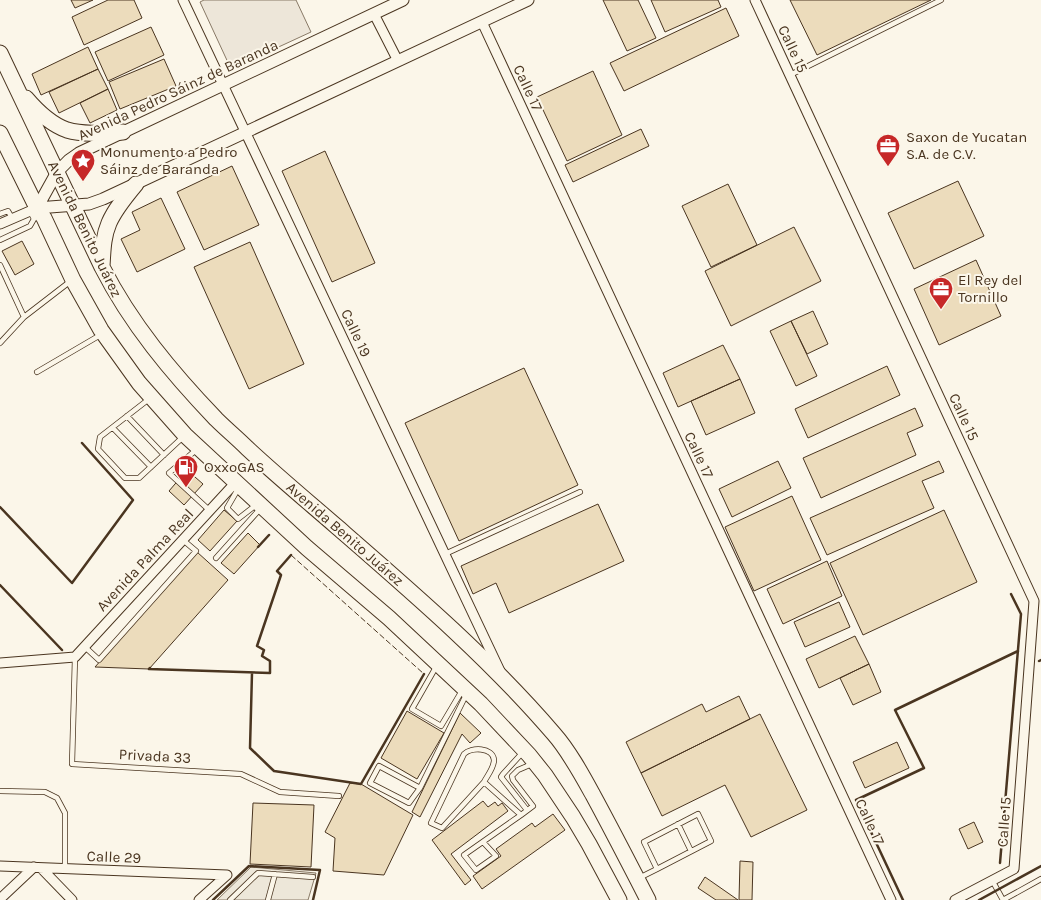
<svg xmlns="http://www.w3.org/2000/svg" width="1041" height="900" font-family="Karla,sans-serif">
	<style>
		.green { fill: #ede6d9; stroke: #887966 }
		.parking { fill: #ede7d9; stroke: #887966 }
		.building { fill: #ecdcbc; stroke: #4a3520 }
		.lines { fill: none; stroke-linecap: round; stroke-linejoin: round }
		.service-casing { stroke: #4a3520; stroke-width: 6 }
		.minor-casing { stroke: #4a3520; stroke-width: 11 }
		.tertiary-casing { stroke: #4a3520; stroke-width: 13 }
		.primary-casing { stroke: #4a3520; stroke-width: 17 }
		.service { stroke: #fbf6e9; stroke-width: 4.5 }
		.minor { stroke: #fbf6e9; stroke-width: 9 }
		.tertiary { stroke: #fbf6e9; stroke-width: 11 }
		.primary { stroke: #fbf6e9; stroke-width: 15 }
		.fence { stroke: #4a3520; stroke-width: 1; stroke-dasharray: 6 2.5; stroke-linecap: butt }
		.wall { stroke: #4a3520; stroke-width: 2.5 }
		.labels { text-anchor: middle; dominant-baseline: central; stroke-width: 4; stroke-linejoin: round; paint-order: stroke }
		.street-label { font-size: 15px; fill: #4a3520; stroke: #fbf6e9 }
		.poi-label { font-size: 15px; fill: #4a3520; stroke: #fbf6e9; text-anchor: start }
	</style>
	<rect width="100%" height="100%" fill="#fbf6e9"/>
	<path class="green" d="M204,0H296L311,32L231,69L200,2Z"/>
	<path class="parking" d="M251,867L316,873L308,900H217Z"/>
	<path class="building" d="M71,0H93L75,8Z
		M108,0H134L142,18L84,45L72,17Z
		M603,0H638L656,38L627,51Z
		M651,0H718L721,7L665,32Z
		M790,0H931L817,55Z
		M726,8L739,36L624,91L610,63Z
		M151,27L164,55L108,81L95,52Z
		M88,47L98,69L41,95L32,74Z
		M164,59L176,86L120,109L109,82Z
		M98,69L108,89L59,113L49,92Z
		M593,71L622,135L567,161L537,97Z
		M108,89L117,110L90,123L80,103Z
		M641,129L649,146L573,182L565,165Z
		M325,151L375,263L332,282L282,171Z
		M232,166L259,225L204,250L177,192Z
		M958,181L984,236L914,269L888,213Z
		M728,184L757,245L711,267L682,206Z
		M161,198L185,249L137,272L121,239L140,230L132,212Z
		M794,227L821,281L731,326L705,271Z
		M22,241L34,264L15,275L2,251Z
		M250,242L304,364L249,389L194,267Z
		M976,260L1001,316L939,345L914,289Z
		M813,311L828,344L807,354L791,321Z
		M791,321L817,376L796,386L770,331Z
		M723,345L740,379L678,407L663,373Z
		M887,366L900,395L808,438L795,409Z
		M524,368L578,485L459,541L405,423Z
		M740,379L755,413L706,435L691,401Z
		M915,408L923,426L907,433L916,455L821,498L803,458Z
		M778,461L791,488L732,517L719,489Z
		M939,461L944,472L922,481L934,508L827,555L810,518Z
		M187,470L203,484L184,505L169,491Z
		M792,496L821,560L754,591L725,527Z
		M598,504L624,561L509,613L496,583L473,594L461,566Z
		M224,510L237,521L210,551L198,540Z
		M944,510L977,582L863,635L830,563Z
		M248,533L260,545L234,574L221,563Z
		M197,552L228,580L149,669L95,667Z
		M827,561L842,596L783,624L767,589Z
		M839,602L850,627L805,647L794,622Z
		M855,636L869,664L819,688L806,659Z
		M869,664L881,692L853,705L840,678Z
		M739,696L750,719L641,773L626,742L702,704L706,712Z
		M407,711L444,733L417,779L381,758Z
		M460,713L481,733L470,743L462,734L420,817L412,812Z
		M760,714L807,810L751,837L725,785L662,816L641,773Z
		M897,742L909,768L865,788L853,762Z
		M350,783L361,784L413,815L384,875L333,871L335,838L325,832Z
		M483,801L488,807L495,802L498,806L502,803L508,811L451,854L471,880L465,885L432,840Z
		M253,803L314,805L311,867L250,864Z
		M553,814L565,830L482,889L473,876L501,856L496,849L532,823L535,827Z
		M974,822L983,842L968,849L959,829Z
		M740,861L753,862L752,900H739Z
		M705,877L738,900H716L698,888Z"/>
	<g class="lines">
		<defs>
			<path id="service" d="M790,75L941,0
				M0,214L8,211L12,218
				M0,240L30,226L34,219L30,211
				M0,265L24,317
				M0,343L24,317L72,280
				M37,372L102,334
				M149,399L100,437L98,449L125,478H139L183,437
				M127,416L164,455
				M113,428L151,467
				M196,450L169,473L209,510
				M238,489L227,508L238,519L256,505
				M445,554L580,492
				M216,558L260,509
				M85,647L99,660L196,551L183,540
				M75,657L72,764L241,774L280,792L339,796
				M436,667L412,709L441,726L463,689
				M524,751L503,774L501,777L527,810
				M420,788L379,766L370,783L409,803L420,788L466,695
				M0,791L45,792L57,798L65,813V868
				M698,814L711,841L657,869L644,842Z
				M521,815L533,806L513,780L512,776L518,770L532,764
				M678,824L691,851
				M483,842L496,856L476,870L464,855L521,815L484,782L442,828L431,823L464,754C471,747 493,747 494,760C494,768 487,776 484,782
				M641,877L657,869
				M992,880L1003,900
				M230,900L258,873L313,877
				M268,900L275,874
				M1003,900L1041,879"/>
			<path id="minor" d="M183,0L500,671
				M755,0L1034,601L1014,869L955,900
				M374,14L398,61
				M482,22L891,900
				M0,224L37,208
				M0,663L75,657L236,482
				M0,866L227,875
				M41,868L72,900
				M0,899L34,867
				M199,900L227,875"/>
			<path id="tertiary" d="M37,208L89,204L103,199L528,0
				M37,208L57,172L69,160L79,153L403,0"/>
			<path id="primary" d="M0,53L102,267C131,324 172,373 216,419C226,429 237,438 247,448C276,475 306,500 336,526C412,592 489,658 554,734C569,751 582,775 593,795C612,830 630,865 648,900
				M26,98C37,111 50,124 67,130C84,135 105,133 123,132
				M0,133L37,208L44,218L73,280L101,330L139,383L185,435L307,548L389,618L481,704L529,755L545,775L573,817L589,844L619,900
				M102,266C103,251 103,237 109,223C115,209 126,196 136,184"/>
		</defs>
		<use href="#service" class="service-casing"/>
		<use href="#minor" class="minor-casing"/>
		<use href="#tertiary" class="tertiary-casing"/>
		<use href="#primary" class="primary-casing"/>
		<use href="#service" class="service"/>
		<use href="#minor" class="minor"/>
		<use href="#tertiary" class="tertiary"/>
		<use href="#primary" class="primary"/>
		<path class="fence" d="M291,555L424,674"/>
		<path class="wall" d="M0,507L72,583L133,500L82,443
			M258,547L269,535
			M0,585L62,650
			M1039,661L1041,660
			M150,668L149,669L270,673V661L262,656L264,650L257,646L281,575L277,571L291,555
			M252,673L250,748L274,771L361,784L424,674
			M1000,863L1021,614L1011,594
			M213,900L249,866L320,870L313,900
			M903,900L856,800L924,768L895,710L1018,651
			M979,900L1041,866"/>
	</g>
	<defs>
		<symbol id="office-pin" viewBox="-11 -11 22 30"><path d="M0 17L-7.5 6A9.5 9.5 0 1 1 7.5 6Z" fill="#c62828" stroke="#fbf6e9"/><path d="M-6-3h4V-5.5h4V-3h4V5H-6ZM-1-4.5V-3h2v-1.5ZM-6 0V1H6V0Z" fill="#fff"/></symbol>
		<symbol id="sight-pin" viewBox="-11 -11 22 30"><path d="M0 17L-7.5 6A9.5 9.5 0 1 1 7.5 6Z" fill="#c62828" stroke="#fbf6e9"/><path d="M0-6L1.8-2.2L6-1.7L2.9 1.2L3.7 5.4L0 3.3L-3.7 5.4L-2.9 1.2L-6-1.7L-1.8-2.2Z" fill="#fff"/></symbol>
		<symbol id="fuel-pin" viewBox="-11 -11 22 30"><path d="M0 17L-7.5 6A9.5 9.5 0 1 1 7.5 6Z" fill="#c62828" stroke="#fbf6e9"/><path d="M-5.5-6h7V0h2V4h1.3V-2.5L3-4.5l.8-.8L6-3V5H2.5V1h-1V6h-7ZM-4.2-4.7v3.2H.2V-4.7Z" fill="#fff"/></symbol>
	</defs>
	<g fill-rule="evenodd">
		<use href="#office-pin" x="874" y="132" width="28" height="38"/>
		<use href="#sight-pin" x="69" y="147" width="28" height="38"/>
		<use href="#office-pin" x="927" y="275" width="28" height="38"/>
		<use href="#fuel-pin" x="172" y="453" width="28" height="38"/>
	</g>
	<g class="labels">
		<g class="street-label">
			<text transform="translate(793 49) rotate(65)">Calle 15</text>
			<text transform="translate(528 88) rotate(65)">Calle 17</text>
			<text transform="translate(178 90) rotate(-25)">Avenida Pedro Sáinz de Baranda</text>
			<text transform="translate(85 229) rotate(64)">Avenida Benito Juárez</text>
			<text transform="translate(356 333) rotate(65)">Calle 19</text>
			<text transform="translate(964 417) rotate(65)">Calle 15</text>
			<text transform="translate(699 455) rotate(65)">Calle 17</text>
			<text transform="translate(345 534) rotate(41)">Avenida Benito Juárez</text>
			<text transform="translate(145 560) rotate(-47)">Avenida Palma Real</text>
			<text transform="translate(155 756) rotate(3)">Privada 33</text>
			<text transform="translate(870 822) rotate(65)">Calle 17</text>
			<text transform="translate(1004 822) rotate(-86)">Calle 15</text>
			<text transform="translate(114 857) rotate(2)">Calle 29</text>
		</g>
		<g class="poi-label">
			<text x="906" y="137">Saxon de Yucatan<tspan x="906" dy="17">S.A. de C.V.</tspan></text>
			<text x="100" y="152">Monumento a Pedro<tspan x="100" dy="17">Sáinz de Baranda</tspan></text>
			<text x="958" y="280">El Rey del<tspan x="958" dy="17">Tornillo</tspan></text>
			<text x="204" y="467">OxxoGAS</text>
		</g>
	</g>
</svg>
